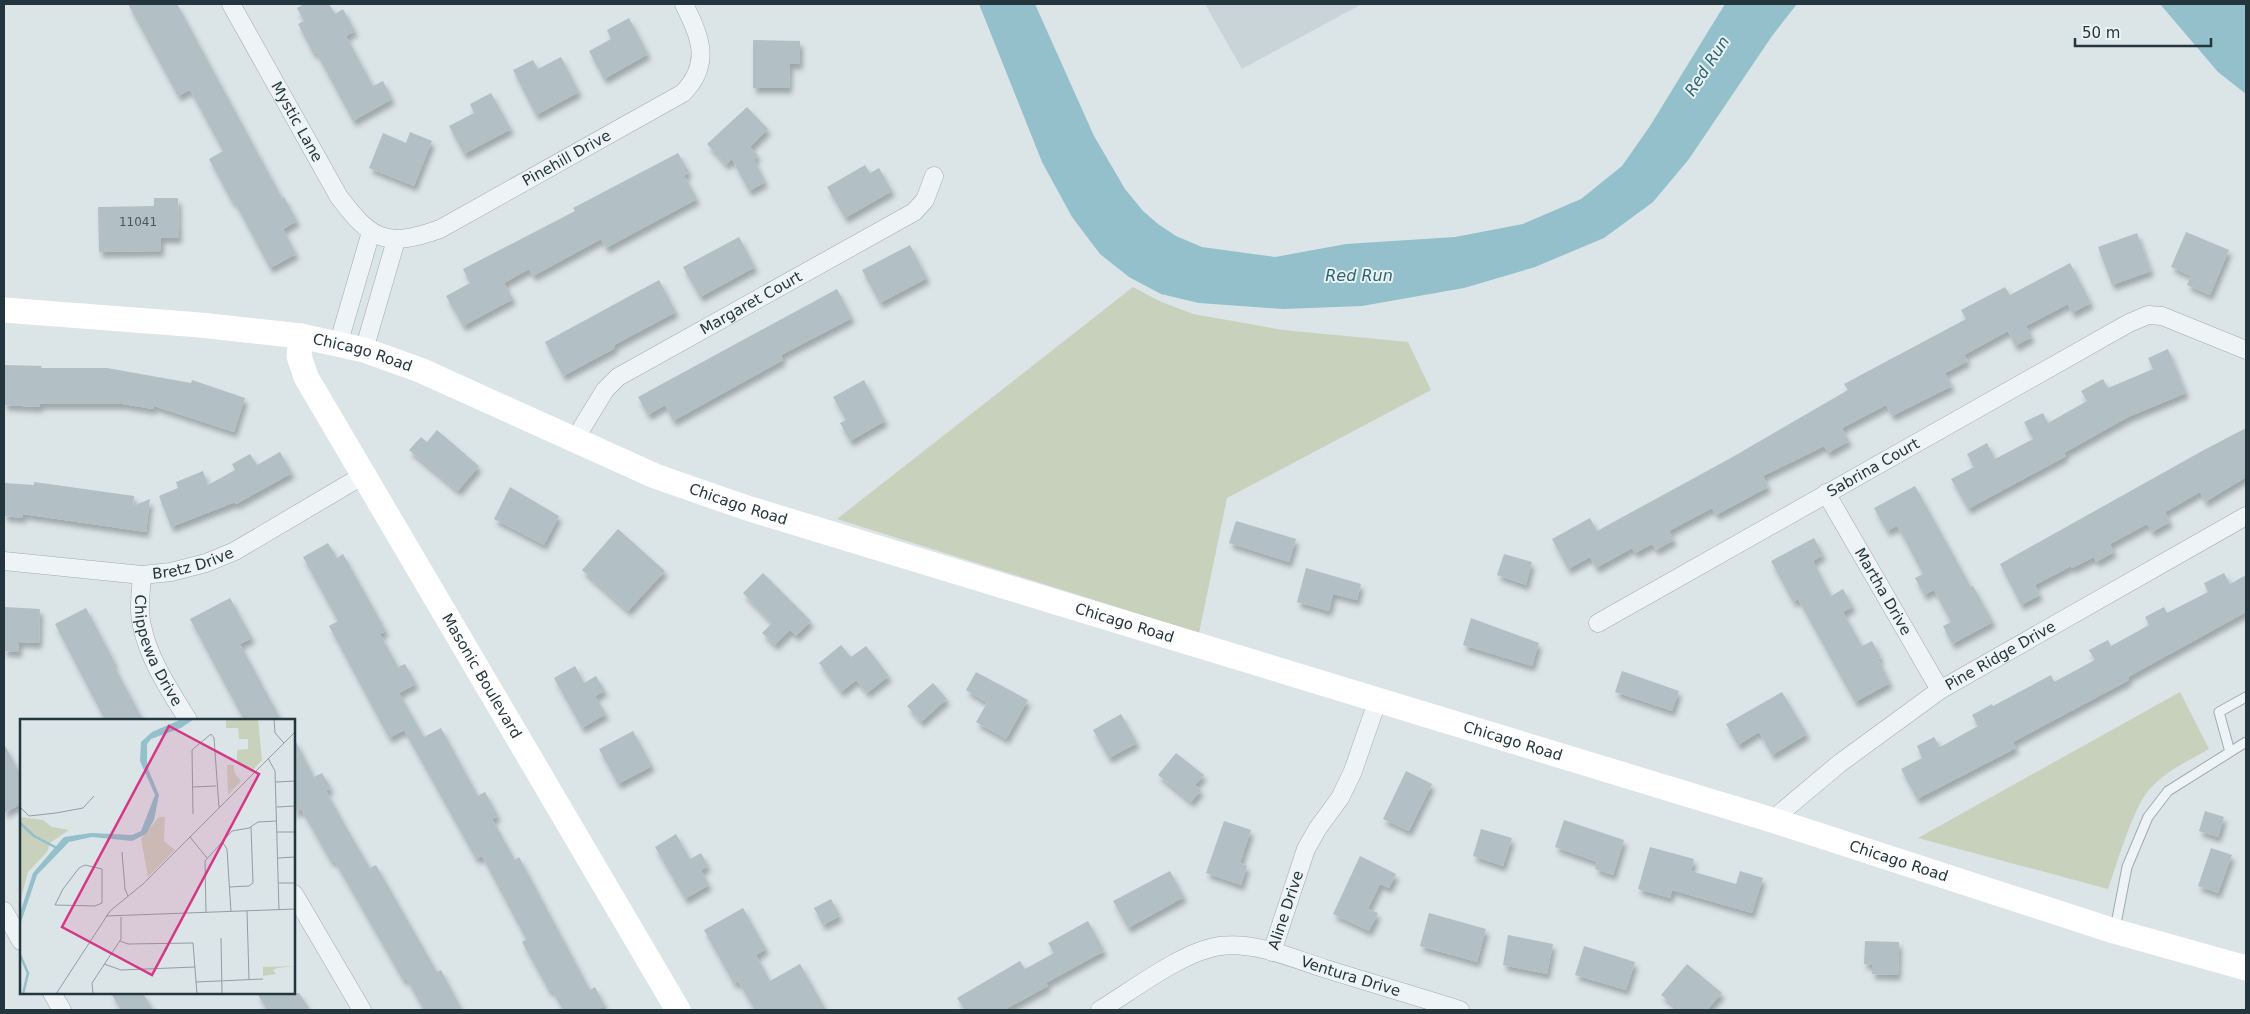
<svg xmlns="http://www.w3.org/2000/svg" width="2250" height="1014" font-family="'DejaVu Sans',sans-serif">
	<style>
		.built { fill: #c9d4d9 }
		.green { fill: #c8d1bc }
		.water { fill: #93c0ca }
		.building { fill: #b2bfc4; filter: url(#shadow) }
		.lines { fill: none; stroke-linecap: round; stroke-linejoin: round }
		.lane-casing { stroke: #a0acb1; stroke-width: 11 }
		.street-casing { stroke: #a0acb1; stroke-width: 19 }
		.lane { stroke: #eef3f5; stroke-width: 9 }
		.street { stroke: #eef3f5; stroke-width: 18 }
		.secondary { stroke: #fff; stroke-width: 25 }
		.labels { text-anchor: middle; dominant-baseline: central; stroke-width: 4; stroke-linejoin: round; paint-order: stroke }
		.number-label { font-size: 12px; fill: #48585f }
		.street-label { font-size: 15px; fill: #24363d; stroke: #eaf2f4 }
		.water-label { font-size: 16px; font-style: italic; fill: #2d6473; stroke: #eaf2f4 }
		.inset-river { fill: none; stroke: #93c0ca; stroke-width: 2.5 }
		.inset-road { fill: none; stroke: #929ea3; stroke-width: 1 }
		.view { fill: #d53785; fill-opacity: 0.15; stroke: #d53785; stroke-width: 2.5 }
		.inset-edge { fill: none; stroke: #24363d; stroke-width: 2.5 }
	</style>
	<defs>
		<filter id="shadow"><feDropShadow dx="3" dy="5.5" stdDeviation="2.5" flood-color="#0004"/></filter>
	</defs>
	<rect width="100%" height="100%" fill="#dbe4e7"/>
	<path class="built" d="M1205,4H1362L1242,69Z"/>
	<path class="green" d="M1133,287L1159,301L1193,314L1283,330L1408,342L1431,390L1227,498L1199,633L837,519Z
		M2180,692L2209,749C2188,761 2164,772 2149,790C2133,807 2117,865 2108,889L1918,838Z"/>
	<path class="water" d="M979,4H1035L1094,136L1125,189L1143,211L1158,224L1176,236L1202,247L1275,257L1346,244L1455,237L1523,224L1581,199L1622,166L1650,126L1725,4H1797L1772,36L1689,159L1653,202L1604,238L1535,267L1464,288L1362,306L1283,309L1199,303L1161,294L1129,277L1100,254L1072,217L1042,162Z
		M2160,4H2246V94L2218,72Z"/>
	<path class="building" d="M128,4H177L282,198L284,197L297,221L283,229L296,254L270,268L234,201L232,202L209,159L223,151L190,90L178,96Z
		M304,4H329L335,14L343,9L355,31L346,36L373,86L383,81L392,99L353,121L316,52L313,53L298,24L304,21L297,8Z
		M629,18L648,54L604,79L589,51L611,39L607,30Z
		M753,40L800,41V64H790L789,88H753Z
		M561,57L579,92L536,115L513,70L533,60L538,69Z
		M491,93L511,129L464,154L449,126L474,113L470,104Z
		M747,107L768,129L750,147L758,155L754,159L765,182L749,191L732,159L726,165L707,144Z
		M410,132L432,141L414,186L369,168L383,133L406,143Z
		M678,153L689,172L684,175L697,199L606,248L601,239L533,276L529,269L504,283L513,299L463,326L446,296L470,283L463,269L575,211L573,208Z
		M865,165L870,173L879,168L892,191L845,218L827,187Z
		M154,198H178L179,238H161V251L99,252L98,207L154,206Z
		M2186,232L2229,250L2210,295L2187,285L2191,276L2171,267Z
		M2137,233L2151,271L2112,285L2098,247Z
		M739,237L755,267L700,297L683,267Z
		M910,245L927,278L880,303L862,270Z
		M2070,263L2091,303L2072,313L2068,304L2026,326L2032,337L2015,346L2008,331L1964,355L1968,361L1945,373L1952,386L1892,416L1886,405L1842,428L1849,441L1828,453L1824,446L1763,476L1768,487L1716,515L1712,508L1669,531L1674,540L1656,550L1652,544L1635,553L1632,548L1596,568L1590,557L1568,569L1552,539L1590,518L1597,531L1729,459L1848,390L1844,384L1966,319L1961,310L2005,287L2010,295Z
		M659,280L676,312L614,345L615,348L563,376L545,342Z
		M837,289L852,318L781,355L783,360L673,421L665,405L648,415L638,397Z
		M2168,349L2186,393L2128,417L2064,453L2066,456L1968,509L1951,479L1974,467L1967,454L1987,443L1995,459L2033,439L2024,422L2043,413L2048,423L2087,401L2081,391L2103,379L2108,388L2153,369L2148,358Z
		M4,365L42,366L41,368H107L191,383L192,380L245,398L234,432L154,406L153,409L123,404H40V407L4,405Z
		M864,380L885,421L850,441L840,423L846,420L833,397Z
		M2246,428V477L2205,502L2200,492L2165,512L2170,522L2152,532L2147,524L2110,544L2114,552L2096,562L2094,557L2072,568L2071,566L2035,585L2040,595L2021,605L2000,564L2202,451Z
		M437,430L479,466L458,491L409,450L421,437L427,442Z
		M280,452L292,473L236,504L235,502L171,527L159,496L178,488L176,482L203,471L208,485L235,470L232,464L250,454L257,465Z
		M34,482L134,496L133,506L150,499L146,532L23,514V518L4,516V483L34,485Z
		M1915,486L1971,587L1973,586L1993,622L1952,644L1943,626L1951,622L1934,590L1924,595L1915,578L1923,574L1904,538L1897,526L1887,531L1874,508Z
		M510,487L559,516L544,545L494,519Z
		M1236,521L1296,539L1289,562L1229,543Z
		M618,529L665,571L628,611L582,570Z
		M1814,538L1823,555L1813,561L1831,596L1843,589L1853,607L1843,612L1862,646L1872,641L1881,658L1878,659L1890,683L1855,702L1798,599L1793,602L1771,561Z
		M328,543L337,558L343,554L386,631L380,634L398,667L405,664L416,684L399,693L424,737L441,728L478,796L485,792L498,816L492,819L515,860L519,857L590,990L595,987L605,1006L597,1010H563L552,990L549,991L522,942L526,939L482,856L476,859L404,730L389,738L329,626L338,621L303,557Z
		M1504,554L1532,562L1526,585L1497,575Z
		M1306,568L1361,584L1357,600L1333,594L1329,611L1297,602Z
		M763,573L811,621L796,636L790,630L775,645L762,633L772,623L743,593Z
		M2224,573L2230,584L2246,575V612L2128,677L2129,680L2013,742L2016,748L1917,799L1901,769L1922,758L1917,746L1934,737L1940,747L1978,726L1972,715L1992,704L1993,706L2051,675L2054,682L2095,660L2089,650L2108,640L2111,646L2149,625L2145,617L2164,607L2167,613L2208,592L2204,583Z
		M230,598L252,638L240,644L281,720H244L190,619Z
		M4,607L40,609L39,643L19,642V652L4,651Z
		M86,608L115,663L113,664L143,720H105L55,624Z
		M1471,618L1539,643L1532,666L1463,645Z
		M841,645L851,657L866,646L889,676L867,693L856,680L841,692L819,663Z
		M575,666L584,683L596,676L605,691L595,696L606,714L582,728L554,678Z
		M1622,671L1679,691L1672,711L1615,692Z
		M976,672L1028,700L1006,739L976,722L987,703L966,690Z
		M933,683L947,699L921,722L907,706Z
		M1782,692L1807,734L1772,755L1759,732L1738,745L1726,724Z
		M1121,714L1137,743L1109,758L1093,730Z
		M633,731L652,766L618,784L599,749Z
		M294,738L314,777L322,773L331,788L326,791L346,827L370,868L376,865L437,972L441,970L462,1010H424L406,978L403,980L334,860L331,862L301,809L294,813Z
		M4,744L21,775V804L4,813Z
		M1176,753L1204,775L1195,785L1201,790L1191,802L1158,775Z
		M1406,771L1432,784L1409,831L1383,819Z
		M2205,811L2224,817L2218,837L2199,831Z
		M1564,820L1624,840L1613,875L1595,869L1597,862L1555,847Z
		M1224,821L1251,830L1240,863L1247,866L1241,885L1206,873Z
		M1481,829L1512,838L1503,866L1473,856Z
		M676,834L690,859L701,853L708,866L701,870L709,885L685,899L655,847Z
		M1650,847L1694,859L1691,871L1736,884L1740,871L1763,878L1752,913L1672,890L1670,898L1638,889Z
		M2211,848L2232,855L2218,893L2198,886Z
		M1360,856L1396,874L1389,888L1380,884L1368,909L1378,913L1369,931L1333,914Z
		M1170,871L1184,897L1128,928L1113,901Z
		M831,899L840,916L823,925L814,908Z
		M743,908L766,949L756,955L770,981L800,964L826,1010H755L738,981L734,984L704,930Z
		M1429,913L1486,929L1477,962L1420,946Z
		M1088,921L1104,951L1046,983L1048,986L1004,1010H965L957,998L1020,961L1025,969L1054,953L1048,943Z
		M1508,935L1553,944L1547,974L1503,965Z
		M1865,941L1899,942L1898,975L1872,974V965L1864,964Z
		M1584,946L1635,962L1626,990L1575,975Z
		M1687,964L1722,993L1707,1010H1680L1661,995Z
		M111,993H143L153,1010H121Z
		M257,993H299L310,1010H267Z"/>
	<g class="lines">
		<defs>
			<path id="lane" d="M2230,752L2219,712L2246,697
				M2115,929L2127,867L2148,817L2168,791L2246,742"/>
			<g id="street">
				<path id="s1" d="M231,4L339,197C372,241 387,248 440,229L683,93C712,63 700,37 684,4"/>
				<path d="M338,345L371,232"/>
				<path d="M364,350L396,240"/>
				<path id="s2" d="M575,439L605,390L618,377L914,212L925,200L934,176"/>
				<path id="s3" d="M1826,493L1940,690"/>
				<path id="s4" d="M4,561L142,575L171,572L206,563L235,551L362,476"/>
				<path id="s5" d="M142,575C141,591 138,610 142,626C149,660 170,691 188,720"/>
				<path id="s6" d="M1598,623L2129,323L2148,315L2162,316L2246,350"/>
				<path id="s7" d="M1772,820L1840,763L1940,690L2246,516"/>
				<path d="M294,894L362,1010"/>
				<path d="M4,911L21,941"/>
				<path id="s8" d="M1272,952L1306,849L1318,828L1340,798L1353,771L1378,699"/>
				<path d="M52,993L62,1010"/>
				<path id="s9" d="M1100,1010C1133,990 1183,951 1220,946C1255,941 1294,959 1326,969C1371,983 1416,996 1460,1010"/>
			</g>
		</defs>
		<use href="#lane" class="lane-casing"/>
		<use href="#street" class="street-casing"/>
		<use href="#lane" class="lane"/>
		<use href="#street" class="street"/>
		<g class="secondary">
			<path id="s10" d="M4,310L200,325L301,336L364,350L420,370L655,476L747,508L1772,820L2114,931L2246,968"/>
			<path id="s11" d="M301,336L299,356L306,377L678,1010"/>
		</g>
	</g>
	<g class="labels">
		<g class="number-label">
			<text x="138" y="222">11041</text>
		</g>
		<g class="street-label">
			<text stroke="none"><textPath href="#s1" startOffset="135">Mystic Lane</textPath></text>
			<text stroke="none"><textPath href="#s1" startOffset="485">Pinehill Drive</textPath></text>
			<text stroke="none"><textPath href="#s2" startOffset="228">Margaret Court</textPath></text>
			<text stroke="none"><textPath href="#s10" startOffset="362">Chicago Road</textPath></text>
			<text stroke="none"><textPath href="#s6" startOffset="316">Sabrina Court</textPath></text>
			<text stroke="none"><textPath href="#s10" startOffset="768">Chicago Road</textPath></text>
			<text stroke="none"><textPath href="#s4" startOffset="191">Bretz Drive</textPath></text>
			<text stroke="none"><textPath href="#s3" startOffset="114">Martha Drive</textPath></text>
			<text stroke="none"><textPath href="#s10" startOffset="1172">Chicago Road</textPath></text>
			<text stroke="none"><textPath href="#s5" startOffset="79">Chippewa Drive</textPath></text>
			<text stroke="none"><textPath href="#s7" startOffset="282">Pine Ridge Drive</textPath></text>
			<text stroke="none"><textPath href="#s11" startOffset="389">Masonic Boulevard</textPath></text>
			<text stroke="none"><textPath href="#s10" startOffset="1578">Chicago Road</textPath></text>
			<text stroke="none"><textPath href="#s10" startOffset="1982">Chicago Road</textPath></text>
			<text stroke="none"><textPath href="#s8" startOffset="44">Aline Drive</textPath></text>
			<text stroke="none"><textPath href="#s9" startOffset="272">Ventura Drive</textPath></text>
		</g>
		<g class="water-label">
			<text transform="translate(1707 66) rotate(-57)">Red Run</text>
			<text x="1359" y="275">Red Run</text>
		</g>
	</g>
	<g transform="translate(20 719)">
		<rect width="275" height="275" fill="#dbe4e7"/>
		<path d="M206,0H238L242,41L232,52L217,44V31L228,30V20H219L218,9H206ZM207,46H214V53L221,62L208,76ZM0,98L23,101L32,108L49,111L30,124L27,133L8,153L0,183ZM139,98H145L144,122L155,131L128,158L121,120ZM275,247L257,249L253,251L256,255L243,257V248Z" fill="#c8d1bc"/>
		<path d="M162,0H174L161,9L131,20L127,25V47L139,76L134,101L126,115L112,122L72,118L49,123L17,156L0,206V194L13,154L44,118L71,114L112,116L121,112L135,76L120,42L121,23L132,13Z" fill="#93c0ca"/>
		<path class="inset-river" d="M0,104L14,117L37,129M0,236L8,254L3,275"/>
		<path class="inset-road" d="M254,0L255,14L264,24M248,39L255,52L259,191M256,63L275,62M173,68L196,67M0,88L9,97L36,94L63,89L74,77M257,88L275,87M173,95L172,31L191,15L194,19L199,88M257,113H275M170,118L187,139M203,124L207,130L211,193M102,133L105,170L108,177M258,139L275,138M65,146L82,150V184L75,187L35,186L43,170L59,149ZM259,164H275M209,168L229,167L233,164L231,108M227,192L229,260M186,194L185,142L212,112L229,109L238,103L257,102M86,197L275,190M201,219L202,275M100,222L108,225L173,224L177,275M84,245L101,251L175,248M176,263L243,260M36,275L90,192L123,165L275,13M73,275L72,264L101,220V198"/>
		<path class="view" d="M149,7L239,55L132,256L42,208Z"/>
		<rect width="275" height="275" class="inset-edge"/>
	</g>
	<rect width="2250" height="1014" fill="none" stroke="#24363d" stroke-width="10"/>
	<path d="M2075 38v8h136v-8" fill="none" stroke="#24363d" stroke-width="2.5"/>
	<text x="2082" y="38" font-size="15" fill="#24363d" stroke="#eaf2f4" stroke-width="4" paint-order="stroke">50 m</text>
</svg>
